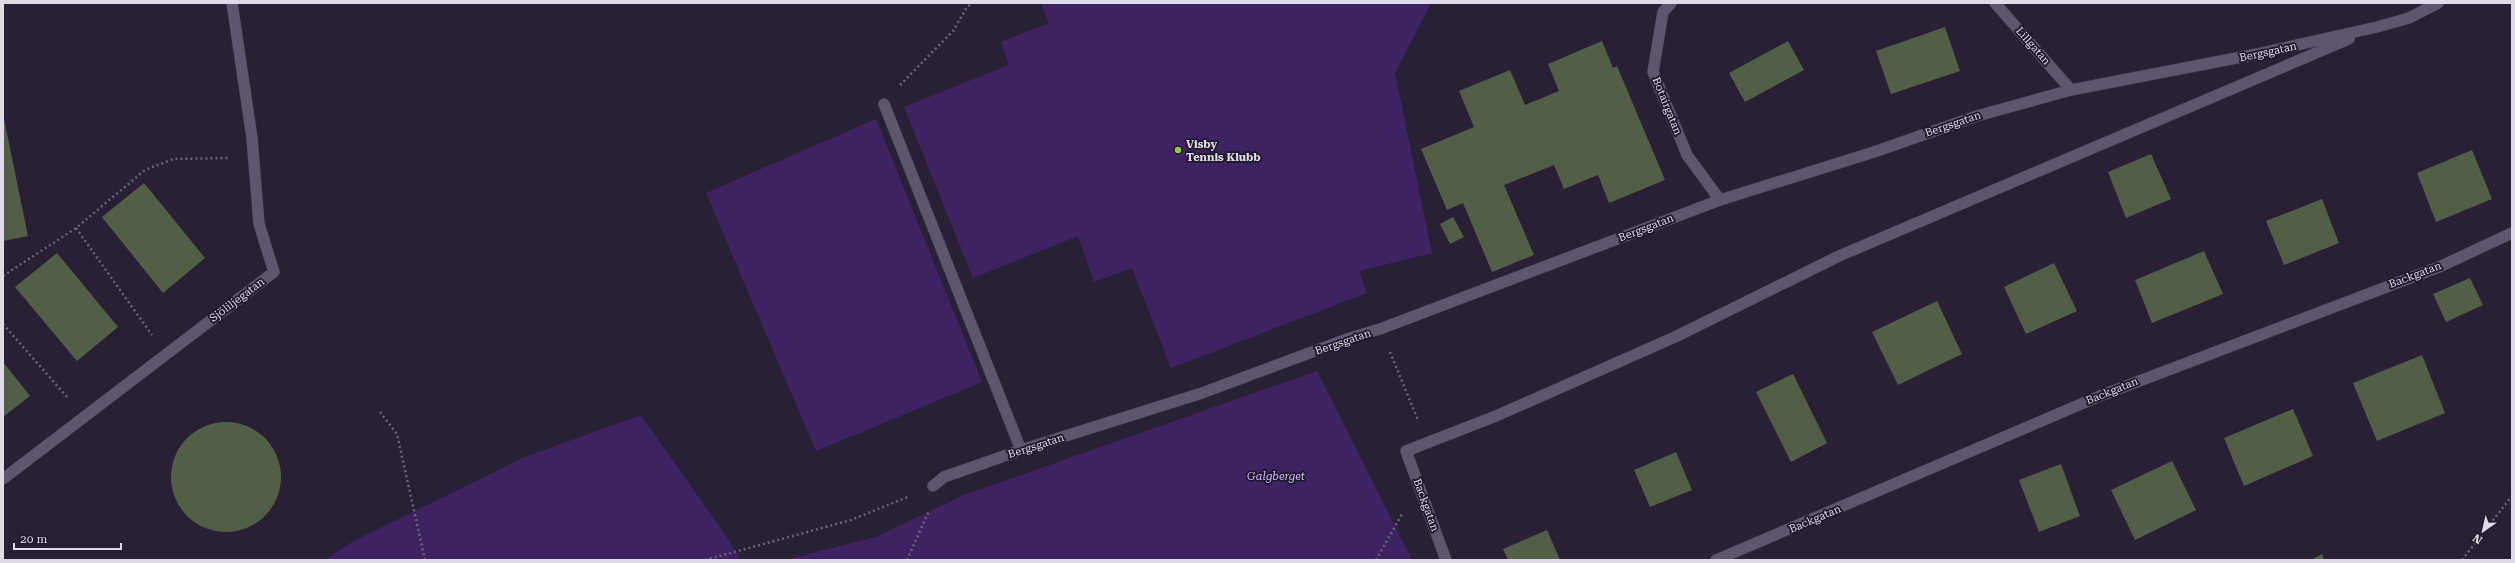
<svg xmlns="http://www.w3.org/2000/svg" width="2515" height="563" font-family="'Roboto Serif',serif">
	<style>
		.green { fill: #3e2363 }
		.building { fill: #535e46 }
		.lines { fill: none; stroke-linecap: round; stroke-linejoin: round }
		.service-casing { stroke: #423c4e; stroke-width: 12 }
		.minor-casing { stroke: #423c4e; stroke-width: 12 }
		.path { stroke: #6a6477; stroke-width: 2.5; stroke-dasharray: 2 3; stroke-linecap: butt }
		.service { stroke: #5d566d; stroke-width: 11 }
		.minor { stroke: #5d566d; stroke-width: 11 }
		.poi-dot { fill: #98cb37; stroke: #1f182c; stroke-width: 1.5 }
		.labels { text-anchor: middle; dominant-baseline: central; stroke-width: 3.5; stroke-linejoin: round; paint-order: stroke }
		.street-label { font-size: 11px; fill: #dedae8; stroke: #1f182c }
		.poi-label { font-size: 11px; font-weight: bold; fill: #dedae8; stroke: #1f182c; text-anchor: start }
		.park-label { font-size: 11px; font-style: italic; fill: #d3befc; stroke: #1f182c }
	</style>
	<rect width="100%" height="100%" fill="#282136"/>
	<path class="green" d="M1041,3H1431L1395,73L1432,253L1359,271L1367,293L1171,368L1132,268L1094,282L1078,236L973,278L904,107L1009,65L1001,42L1049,23Z
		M876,119L982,382L816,451L706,193Z
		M1317,371L1412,560H785L876,537L964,495Z
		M641,415L726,536L741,560H325L352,542L522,458Z"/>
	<path class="building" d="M1945,27L1960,71L1891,94L1876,51Z
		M1602,41L1613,68L1617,66L1665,180L1609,203L1598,175L1564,189L1554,165L1504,185L1534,255L1492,272L1463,203L1447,210L1421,149L1474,127L1459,91L1510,70L1525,105L1559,91L1548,64Z
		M1788,41L1804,70L1745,102L1729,73Z
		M3,114L28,236L3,241Z
		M2472,150L2492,199L2436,222L2417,173Z
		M2151,154L2171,199L2126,218L2108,172Z
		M144,183L205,258L163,293L102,217Z
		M2322,199L2339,243L2284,265L2266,221Z
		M1453,217L1464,237L1450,244L1440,224Z
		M2204,251L2223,294L2152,323L2135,280Z
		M57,253L118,327L77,361L15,287Z
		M2054,263L2077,311L2026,334L2004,287Z
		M2470,278L2483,305L2446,322L2433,294Z
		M1937,301L1962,354L1898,385L1872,332Z
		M2422,355L2445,413L2377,441L2353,383Z
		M3,362L30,396L3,417Z
		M1793,374L1827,443L1791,462L1756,392Z
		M2293,409L2313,456L2244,486L2224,438Z
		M171 477a55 55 0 1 1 110 0a55 55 0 1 1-110 0Z
		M1676,452L1692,490L1650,507L1634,470Z
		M2172,461L2196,510L2135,540L2111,490Z
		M2061,464L2080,516L2039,532L2019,480Z
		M1547,530L1560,560H1508L1503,549Z
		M2322,554L2324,560H2311Z"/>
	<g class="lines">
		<defs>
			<path id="service" d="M884,104L1021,450"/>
			<path id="minor" d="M1671,3L1663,12L1653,72L1687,155L1720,200
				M1995,3L2071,90
				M3,479L274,272L259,224L252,138L232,3
				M933,486L944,477L1021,450L1202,393L1347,339L1380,329L1720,200L1874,152L1977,116L2071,90L2257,54L2377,27L2409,18L2438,3
				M1446,560L1406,451L1496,416L1675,337L1839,256L2349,39
				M1716,560L2100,396L2439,267L2512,233"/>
		</defs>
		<use href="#service" class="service-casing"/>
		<use href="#minor" class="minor-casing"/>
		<path class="path" d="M900,85L953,31L967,7L973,3
			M76,228L152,335
			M3,276L76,228L145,170L173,159L229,158
			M3,324L68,398
			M1390,352L1418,420
			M380,412L397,434L425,560
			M705,560L851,520L910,496
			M907,560L929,511
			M1376,560L1402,514
			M2462,560L2512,496"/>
		<use href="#service" class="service"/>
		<use href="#minor" class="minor"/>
	</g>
	<circle class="poi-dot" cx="1178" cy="150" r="4"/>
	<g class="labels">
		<g class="street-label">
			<text transform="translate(2033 46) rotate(49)">Lillgatan</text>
			<text transform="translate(2268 52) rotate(-12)">Bergsgatan</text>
			<text transform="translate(1667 106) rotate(68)">Botairgatan</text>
			<text transform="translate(1953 124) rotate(-19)">Bergsgatan</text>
			<text transform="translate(1646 228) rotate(-21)">Bergsgatan</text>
			<text transform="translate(2415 275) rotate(-21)">Backgatan</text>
			<text transform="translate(237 300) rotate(-37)">Sjöliljegatan</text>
			<text transform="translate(1343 342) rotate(-19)">Bergsgatan</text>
			<text transform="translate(2112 391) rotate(-22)">Backgatan</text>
			<text transform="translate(1036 446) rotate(-18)">Bergsgatan</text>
			<text transform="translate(1426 505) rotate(70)">Backgatan</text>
			<text transform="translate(1815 519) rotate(-23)">Backgatan</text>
		</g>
		<g class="poi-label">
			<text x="1186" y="144">Visby<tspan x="1186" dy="13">Tennis Klubb</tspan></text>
		</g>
		<g class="park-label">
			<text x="1276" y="476">Galgberget</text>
		</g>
	</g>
	<rect width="2515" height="563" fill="none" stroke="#dedae8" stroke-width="8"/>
	<g transform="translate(2483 531) rotate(214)" stroke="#1f182c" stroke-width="3" paint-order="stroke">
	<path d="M0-3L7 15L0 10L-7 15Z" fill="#dedae8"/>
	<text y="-6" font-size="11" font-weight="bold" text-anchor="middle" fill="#dedae8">N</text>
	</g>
	<path d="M14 543v6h107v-6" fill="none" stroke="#dedae8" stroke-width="2"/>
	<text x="20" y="543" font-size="12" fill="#dedae8" stroke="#1f182c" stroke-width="3" paint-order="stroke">20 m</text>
</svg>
